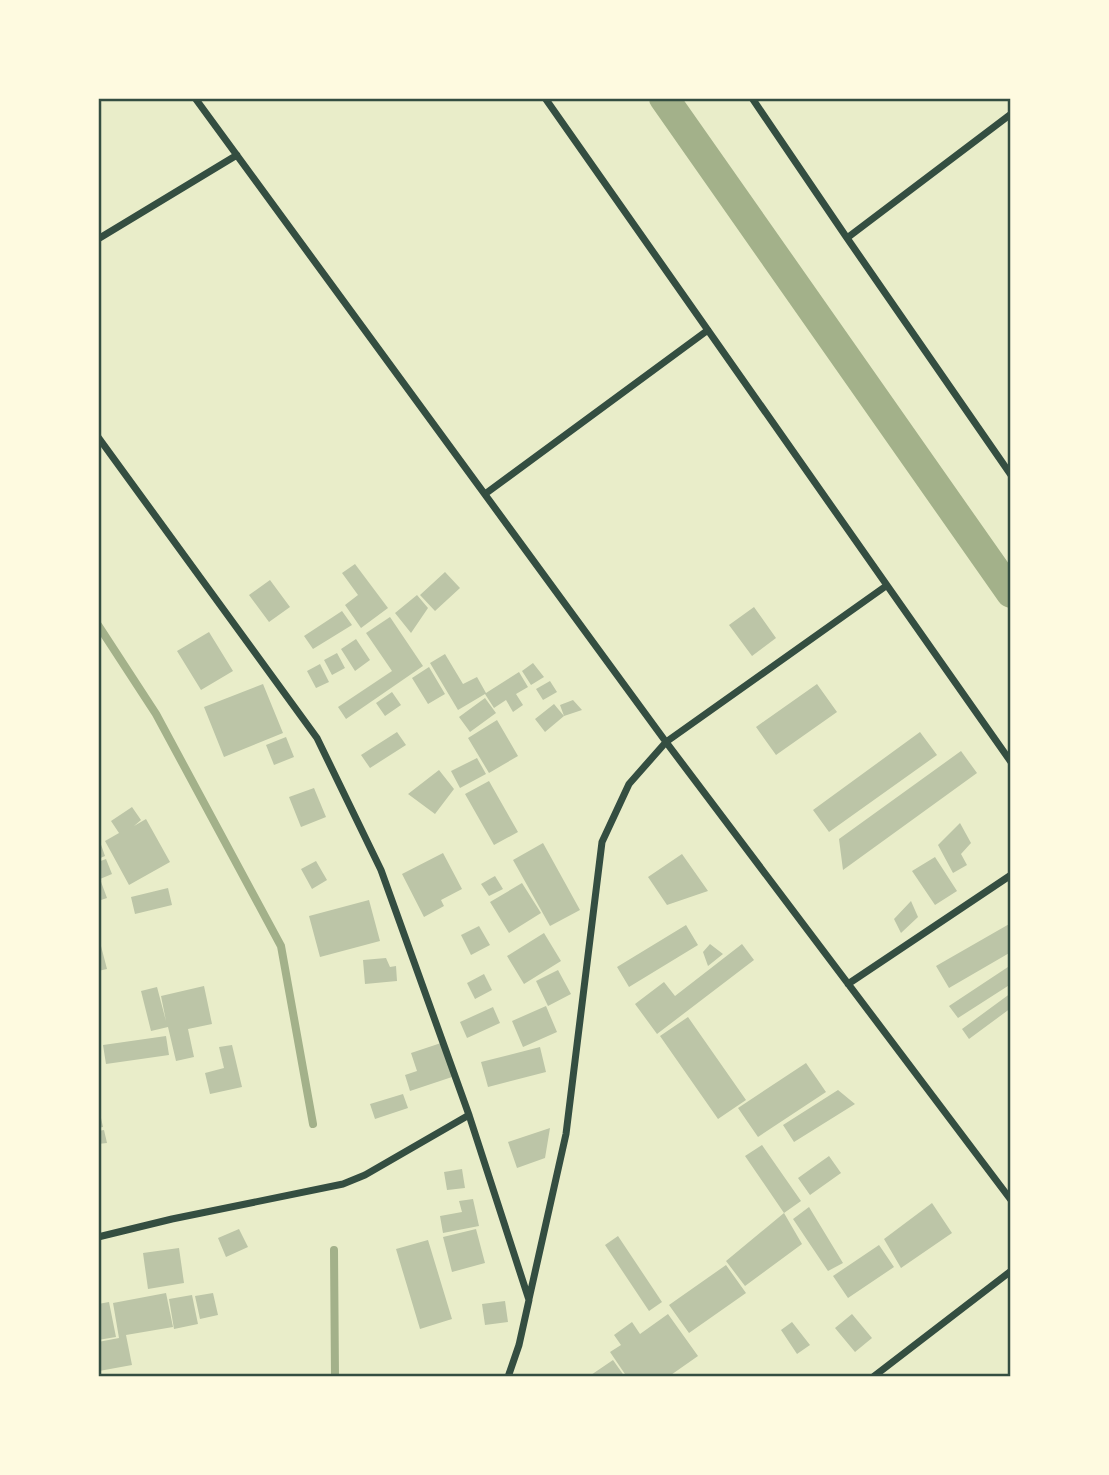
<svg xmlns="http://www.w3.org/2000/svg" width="1109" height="1475" font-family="Poppins,sans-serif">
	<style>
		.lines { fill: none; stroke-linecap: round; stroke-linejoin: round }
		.stream { stroke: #a3b18a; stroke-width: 8 }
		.canal { stroke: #a3b18a; stroke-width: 30 }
		.building { fill: #bcc5a7 }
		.minor { stroke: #344e41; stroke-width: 7 }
		.neatline { fill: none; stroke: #344e41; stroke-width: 2.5 }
	</style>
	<rect width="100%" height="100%" fill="#e9edc9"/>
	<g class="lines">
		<path class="stream" d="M98,625L156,714L281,946L313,1124
			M334,1250L335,1377"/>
		<path class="canal" d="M664,98L1011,593"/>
	</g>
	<path class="building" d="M355,564L388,608L361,628L345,605L358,595L342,573Z
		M445,572L460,588L435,611L420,595Z
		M270,580L290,607L269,622L249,595Z
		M417,595L428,608L411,633L395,613Z
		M754,607L776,638L752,656L729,625Z
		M342,611L352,625L313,649L304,636Z
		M390,617L423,666L346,719L338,707L392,671L366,633Z
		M209,632L233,671L201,690L177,651Z
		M356,639L370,660L355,671L341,649Z
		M337,653L345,668L332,675L324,660Z
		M445,654L463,684L477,677L486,693L519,672L528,687L516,694L523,705L513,712L506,700L494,708L485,694L458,710L430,663Z
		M533,663L544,677L531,685L522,671Z
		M320,664L329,682L316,688L307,671Z
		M429,667L445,694L428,704L412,678Z
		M550,681L557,692L543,700L536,689Z
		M263,684L283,733L224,757L204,707Z
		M817,684L837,712L776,755L756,727Z
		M392,692L401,705L385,716L376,703Z
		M485,698L496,713L470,732L459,717Z
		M573,700L582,710L564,716L560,705Z
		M554,704L564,716L545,732L535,719Z
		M497,720L518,756L489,773L468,738Z
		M397,732L406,745L370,768L361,755Z
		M920,732L937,755L829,832L813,810Z
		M286,737L294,757L274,765L266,745Z
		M961,751L977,773L843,870L839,839Z
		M477,758L486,774L460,788L451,771Z
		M439,770L454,789L435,814L408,794Z
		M489,781L518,832L494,845L465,794Z
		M314,788L326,817L301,827L289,797Z
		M132,807L141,820L134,826L146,819L170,862L129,885L105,841L119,833L111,821Z
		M960,823L971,843L961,854L967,865L953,873L938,845Z
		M98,836L105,856L98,859Z
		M543,843L580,910L550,926L513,860Z
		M443,853L462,889L441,900L444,906L424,917L402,874Z
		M682,854L708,891L667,905L648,877Z
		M935,857L957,891L935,905L912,871Z
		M106,859L112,874L100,879L107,898L98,901V862Z
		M316,861L327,880L312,889L301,869Z
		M495,876L503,889L489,896L481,884Z
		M522,883L541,913L509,933L490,902Z
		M168,888L172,905L135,914L131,897Z
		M369,900L380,941L320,957L309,916Z
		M911,901L918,917L901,933L894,919Z
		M1011,923V952L949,988L936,966Z
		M686,925L698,945L629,987L617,967Z
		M479,926L490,945L471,955L461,935Z
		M544,933L561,961L524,984L507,956Z
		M710,944L723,954L708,966L703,952Z
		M742,944L754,960L657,1034L635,1004L664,982L675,996Z
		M101,946L107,969L98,971V947Z
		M386,958L390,967L396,966L397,981L365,984L363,960Z
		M1011,965V984L958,1018L949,1006Z
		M558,970L571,994L548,1006L536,981Z
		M484,974L492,990L475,999L467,983Z
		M204,986L212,1024L188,1029L194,1057L176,1061L168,1027L151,1031L141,991L157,987L166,1021L161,996Z
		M1011,993V1008L969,1039L962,1029Z
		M546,1006L557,1032L523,1047L512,1021Z
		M493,1007L500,1023L467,1038L460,1022Z
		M688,1017L746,1100L718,1119L660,1036Z
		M166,1036L169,1055L106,1064L103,1045Z
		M441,1043L452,1077L410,1091L405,1075L417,1071L411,1053Z
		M232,1045L242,1087L210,1094L205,1073L224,1068L219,1047Z
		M540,1047L546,1072L488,1087L481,1062Z
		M806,1063L826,1092L758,1137L738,1108Z
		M838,1090L855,1104L794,1142L783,1125Z
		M403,1094L408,1108L375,1119L370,1104Z
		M99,1109L103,1127L98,1128V1110Z
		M550,1128L545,1158L517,1168L508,1142Z
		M104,1130L107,1143L98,1144V1131Z
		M762,1145L801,1201L784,1213L745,1156Z
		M829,1156L841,1173L810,1195L798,1178Z
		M462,1169L465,1188L447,1190L444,1172Z
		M473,1199L479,1226L443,1233L440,1216L462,1212L459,1201Z
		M932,1203L952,1233L901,1268L884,1239Z
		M809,1207L843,1263L828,1271L793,1219Z
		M784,1213L802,1244L745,1286L726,1261Z
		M239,1229L248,1247L226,1257L218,1238Z
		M476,1229L485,1263L452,1272L443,1237Z
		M618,1236L662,1302L649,1311L605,1245Z
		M428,1240L452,1319L420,1329L396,1249Z
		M879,1245L894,1267L848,1298L833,1276Z
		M179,1248L184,1283L148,1289L143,1253Z
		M726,1265L746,1293L689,1333L669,1305Z
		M166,1293L173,1327L126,1335L132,1365L99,1371L98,1342L119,1338L113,1303Z
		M213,1293L218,1315L200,1319L195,1296Z
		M192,1295L198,1324L174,1329L169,1299Z
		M505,1301L508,1322L485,1325L482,1304Z
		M109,1302L116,1337L98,1340V1304Z
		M668,1314L698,1356L668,1377H627L610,1352L621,1345L614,1335L632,1322L640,1334Z
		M852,1314L872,1338L855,1352L835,1328Z
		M792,1322L810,1345L797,1354L781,1330Z
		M613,1360L625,1377H588Z"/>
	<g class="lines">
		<path class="minor" d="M195,98L666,742L1011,1200
			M545,98L1011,762
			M752,98L847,238L1011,114
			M847,238L1011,475
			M98,239L237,155
			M98,437L317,738L381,870L469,1115L529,1300L519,1345L508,1377
			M485,494L708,330
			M848,984L1011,875
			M98,1237L172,1219L343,1184L365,1175L469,1115
			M529,1299L566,1134L602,842L629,784L666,742L886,586
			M873,1377L1011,1271"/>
	</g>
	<rect width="1109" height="1475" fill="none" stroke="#fefae0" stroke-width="200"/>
	<rect x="100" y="100" width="909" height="1275" class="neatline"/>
</svg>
